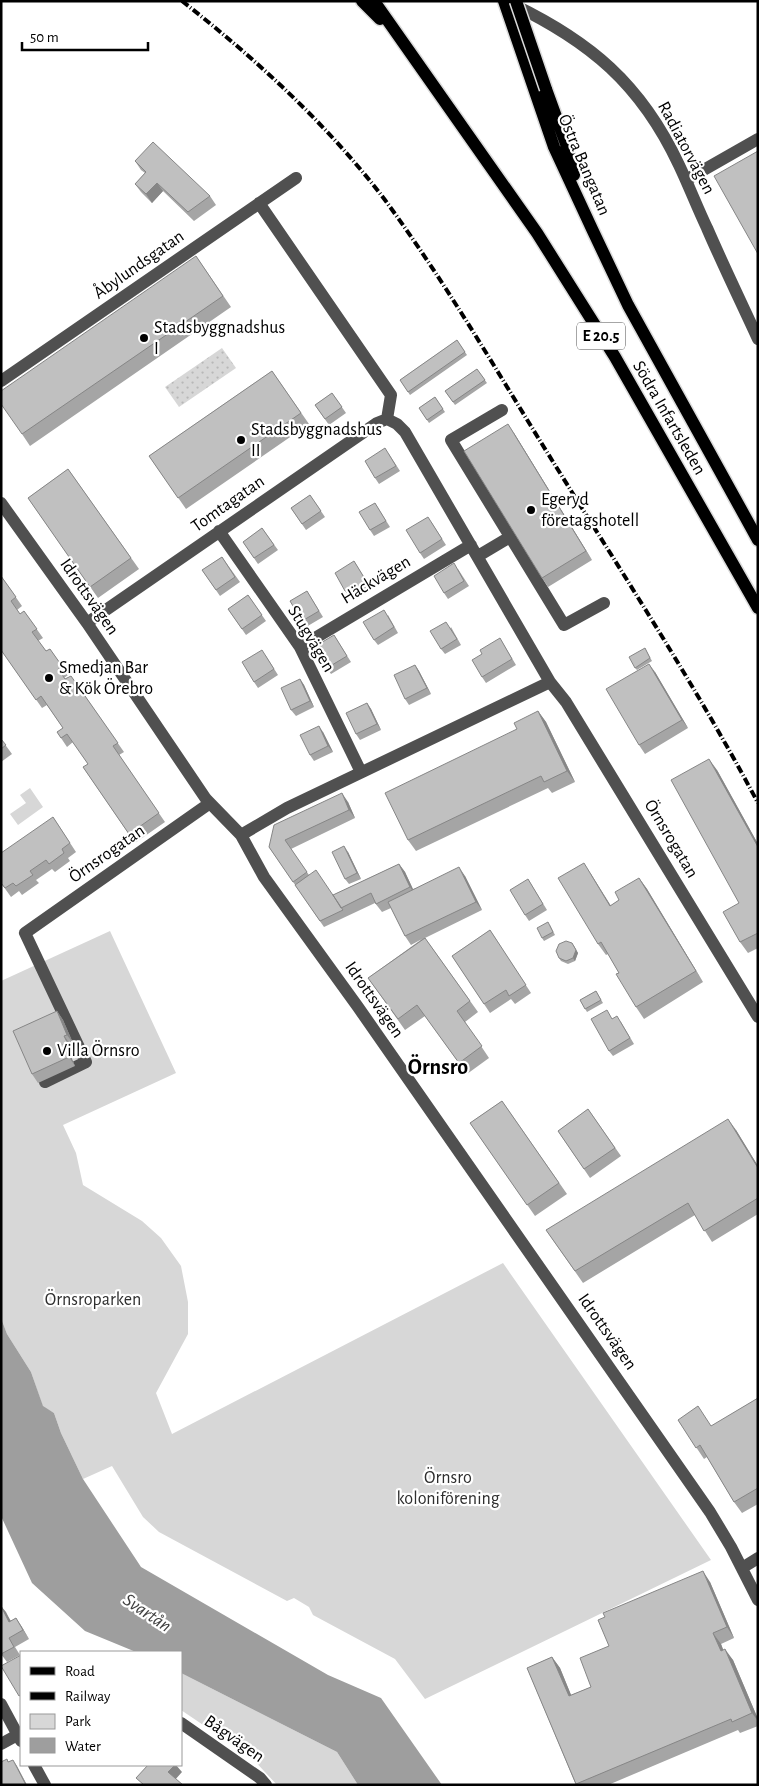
<svg xmlns="http://www.w3.org/2000/svg" width="759" height="1786" font-family="'Alegreya Sans',sans-serif">
	<style>
		.grass { fill: url(#grass-dots) }
		.green { fill: #d7d7d7 }
		.water { fill: #9e9e9e }
		.lines { fill: none; stroke-linecap: round; stroke-linejoin: round }
		.major-casing { stroke: #dbdbdb; stroke-width: 15 }
		.minor { stroke: #505050; stroke-width: 12 }
		.major { stroke: #000; stroke-width: 12 }
		.rail { stroke: #000; stroke-width: 4; stroke-dasharray: 8 2.5 1 2.5; stroke-linecap: butt }
		.major-bridge-casing { stroke: #dbdbdb; stroke-width: 15; stroke-linecap: butt }
		.major-bridge { stroke: #000; stroke-width: 12 }
		.wall { fill: #a5a5a5 }
		.shaded-wall { fill: #868686 }
		.building { fill: #c0c0c0; stroke: #868686 }
		.poi-dot { fill: #000; stroke: #fff; stroke-width: 2 }
		.labels { text-anchor: middle; dominant-baseline: central; stroke-width: 4.5; stroke-linejoin: round; paint-order: stroke }
		.shield { fill: #fff; stroke: #4c4c4c; stroke-width: 1 }
		.shield-label { font-size: 16px; font-weight: bold; fill: #000 }
		.street-label { font-size: 18px; fill: #000; stroke: #fff }
		.poi-label { font-size: 18px; fill: #000; stroke: #fff; text-anchor: start }
		.park-label { font-size: 18px; fill: #2e2e2e; stroke: #fff }
		.water-label { font-size: 19px; font-style: italic; fill: #3f3f3f; stroke: #fff }
		.district-label { font-size: 22px; font-weight: bold; fill: #000; stroke: #fff }
	</style>
	<defs>
		<pattern id="grass-dots" width="8" height="8" patternUnits="userSpaceOnUse" patternTransform="scale(1.25)"><rect width="8" height="8" fill="#d7d7d7"/><path d="M2 2h.1M6 6h.1" fill="none" stroke="#b7b7b7" stroke-width="1.8" stroke-linecap="round"/></pattern>
	</defs>
	<rect width="100%" height="100%" fill="#fff"/>
	<path class="grass" d="M222,348L236,368L179,407L165,387Z"/>
	<path class="green" d="M30,788L43,807L18,825L10,814L26,803L20,795Z
		M110,931L176,1073L63,1125L76,1153L83,1185L142,1221L161,1238L181,1266L188,1302V1334L156,1393L172,1434L503,1263L711,1560L425,1699L395,1659L313,1615L309,1607L294,1598L287,1601L159,1532L143,1517L112,1466L83,1479L61,1433L54,1413L43,1407L31,1372L7,1334L1,1318V981Z
		M181,1673L337,1752L358,1785H277L252,1758L181,1710Z"/>
	<path class="water" d="M1,1318L7,1334L31,1372L43,1406L54,1413L61,1433L83,1479L141,1567L328,1675L381,1698L442,1785H358L337,1752L181,1673V1652H136L85,1631L32,1583L1,1516Z"/>
	<g class="lines">
		<defs>
			<path id="major" d="M362,1L380,19
				M374,1L537,233L615,357L758,608
				M504,1L554,147L592,229L628,305L758,540
				M546,89L566,144L574,175"/>
		</defs>
		<use href="#major" class="major-casing"/>
		<path class="minor" d="M510,3C590,41 641,84 679,165C689,186 697,207 707,228C723,265 741,302 758,339
			M686,180L758,139
			M259,203L391,395L387,419
			M1,381L296,178
			M502,410L451,440L564,625L604,603
			M1,503L87,623L206,799L241,835L264,877L358,1007L710,1512L731,1547L758,1600
			M219,531L300,647L361,772
			M478,556L510,537
			M87,623L377,423L387,419L397,424L405,432L550,682L566,702L758,1017
			M300,647L471,545
			M241,835L287,808L550,682
			M45,1082L86,1062L25,933L210,803
			M742,1568L758,1558
			M1,1704L21,1741
			M181,1723L260,1778L266,1785
			M1,1744L21,1733
			M34,1765L45,1785"/>
		<use href="#major" class="major"/>
		<path class="rail" d="M182,1C256,59 328,125 385,200C449,287 503,382 560,473C628,582 698,690 758,803"/>
		<defs>
			<path id="major-bridge" d="M516,1L546,89"/>
		</defs>
		<use href="#major-bridge" class="major-bridge-casing"/>
		<use href="#major-bridge" class="major-bridge"/>
	</g>
	<path class="wall" d="M135,161L210,196L216,205L194,221L163,191L152,203L141,192L135,184L145,173L141,170Z
		M196,256L231,307L30,446L22,434Z
		M457,340L467,355L410,395L400,380Z
		M477,369L487,383L455,405L445,391Z
		M272,371L309,424L186,509L149,456Z
		M332,393L346,413L329,425L315,405Z
		M435,397L445,412L429,423L419,408Z
		M514,433L592,560L548,587L542,578Z
		M389,454L400,471L379,484L375,478Z
		M68,469L139,569L98,598L28,498Z
		M310,495L325,517L306,530L291,508Z
		M375,503L390,527L374,536L370,530Z
		M432,523L446,545L424,559L420,553Z
		M262,528L278,550L258,564L243,542Z
		M222,557L240,582L220,596L202,570Z
		M354,561L369,585L367,586L369,591L361,596L358,591L349,596L345,591Z
		M458,569L469,586L448,599L444,593Z
		M1,576L22,606L17,610L20,614L24,611L43,638L38,641L46,651L50,649L68,675L64,678L65,679L71,676L124,752L119,755L165,822L135,843L83,767L88,764L73,742L67,747L57,732L63,728L47,705L42,708L1,650Z
		M307,591L323,617L306,627L302,621Z
		M248,595L266,621L246,635L228,609Z
		M388,615L398,633L378,645L374,640Z
		M451,627L461,645L445,654L441,649Z
		M334,635L351,662L331,674L327,668Z
		M500,638L516,665L486,683L482,677V654Z
		M645,648L652,661L637,670L635,668Z
		M266,656L278,675L258,688L254,682Z
		M415,665L419,671L431,694L409,705L405,699Z
		M655,672L688,728L645,754L639,745Z
		M300,679L304,685L314,707L296,716L291,710Z
		M367,703L371,709L381,730L360,740L356,734Z
		M538,711L546,722L575,782L552,793L548,788L416,851L408,840Z
		M323,732L333,752L314,761L310,755Z
		M1,739L12,754L1,762Z
		M717,770L758,844V948L748,953L740,942L739,903Z
		M348,802L355,818L291,849L309,875L333,895L399,864L405,872L413,889L465,876L482,910L425,938L478,1012L465,1022L489,1058L467,1074L425,1016L405,1030L368,978L422,939L411,945L405,936L391,908L382,912L375,903L324,927L269,847Z
		M53,817L76,852L68,858L70,861L55,872L52,869L36,880L39,883L22,895L19,891L11,897L1,883Z
		M348,852L361,879L349,884L345,879Z
		M591,874L610,906L619,900L639,878L647,889L703,982L644,1019L636,1007L619,973L608,954L606,955L598,944Z
		M528,879L547,910L529,921L525,915Z
		M550,925L555,935L544,941L542,938Z
		M490,930L531,993L515,1004L511,999L490,1013L452,956Z
		M574,946L578,953L575,961L568,964L561,961L559,958Z
		M596,991L603,1003L587,1012L580,1000Z
		M57,1011L63,1020L73,1043L70,1044L73,1050L69,1052L75,1066L38,1083L32,1074Z
		M613,1018L621,1022L634,1044L613,1056L609,1051Z
		M502,1101L567,1194L535,1216L470,1123Z
		M588,1109L621,1156L590,1178L558,1131Z
		M736,1130L758,1166V1214L712,1242L695,1215L583,1283L546,1230Z
		M758,1398V1504L742,1513L734,1502L707,1457L704,1459L678,1420L712,1426Z
		M710,1582L734,1638L721,1644L723,1650L733,1660L758,1719V1726L740,1733L738,1730L608,1785H576L527,1668L552,1657L560,1668L571,1695L591,1687L609,1646Z
		M1,1606L11,1621L16,1618L29,1639L15,1647L20,1655L7,1662L1,1654Z"/>
	<path class="shaded-wall" d="M157,183L163,191L152,203L146,194Z
		M508,424L514,433L592,560L586,551Z
		M649,664L655,672L688,728L682,720Z
		M415,665L419,671L431,694L427,688Z
		M300,679L304,685L314,707L310,701Z
		M367,703L371,709L381,730L377,724Z
		M538,711L546,722L575,782L567,771Z
		M319,726L323,732L333,752L328,746Z
		M709,759L717,770L758,844V847Z
		M342,793L348,802L355,818L349,810Z
		M344,846L348,852L361,879L357,873Z
		M584,863L591,874L618,917L610,906Z
		M399,864L405,872L416,896L410,887Z
		M459,867L465,876L482,910L476,902Z
		M639,878L647,889L703,982L696,971Z
		M572,943L578,953L575,961L573,958Z
		M57,1011L63,1020L73,1043L67,1035Z
		M64,1036L70,1044L73,1050L67,1042Z
		M63,1044L69,1052L75,1066L69,1057Z
		M728,1119L736,1130L758,1166V1168Z
		M703,1571L710,1582L734,1638L727,1627Z
		M1,1606L6,1612L15,1630L9,1622Z
		M16,1618L22,1627L29,1639L23,1630Z
		M713,1633L721,1644L728,1662L721,1651Z
		M725,1649L733,1660L758,1719V1721L752,1713Z
		M552,1657L560,1668L576,1707L569,1696Z
		M13,1760L17,1766L27,1785H26Z
		M175,1765H176L182,1772L174,1781L168,1772Z"/>
	<path class="building" d="M153,142L210,196L188,212L157,183L146,194L135,184L146,172L135,161Z
		M758,151V254L714,176Z
		M196,256L223,296L22,434L1,404V391Z
		M457,340L465,352L408,392L400,380Z
		M477,369L485,380L453,402L445,391Z
		M272,371L301,413L178,498L149,456Z
		M332,393L342,407L325,419L315,405Z
		M435,397L443,409L427,420L419,408Z
		M508,424L586,551L542,578L464,451Z
		M385,448L396,466L375,478L365,461Z
		M68,469L131,558L90,587L28,498Z
		M310,495L321,511L302,524L291,508Z
		M375,503L386,521L370,530L359,512Z
		M428,517L442,539L420,553L406,530Z
		M262,528L274,545L254,558L243,542Z
		M222,557L235,577L216,590L202,570Z
		M354,561L365,579L363,580L365,585L357,590L354,585L345,591L335,573Z
		M454,563L464,581L444,593L434,576Z
		M1,576L16,597L11,601L20,614L24,611L37,629L32,632L46,651L50,649L62,666L58,669L65,679L71,676L118,743L113,746L159,813L129,834L83,767L88,764L67,734L61,738L57,732L63,728L41,696L36,700L1,650Z
		M307,591L319,611L302,621L290,601Z
		M248,595L262,615L242,629L228,609Z
		M384,610L394,627L374,640L363,622Z
		M446,622L457,639L441,649L430,631Z
		M334,635L347,656L327,668L314,647Z
		M500,638L512,659L482,677L472,660L482,654L480,650Z
		M645,648L650,658L635,668L629,657Z
		M262,650L274,669L254,682L242,662Z
		M649,664L682,720L639,745L606,689Z
		M415,665L427,688L405,699L394,675Z
		M300,679L310,701L291,710L281,688Z
		M367,703L377,724L356,734L346,713Z
		M538,711L567,771L544,782L541,776L408,840L385,793L517,729L514,723Z
		M319,726L328,746L310,755L300,735Z
		M1,739L6,745L1,749Z
		M709,759L758,847V933L740,942L723,912L739,903L671,780Z
		M342,793L349,810L285,840L307,872L293,882L269,847L274,825Z
		M53,817L70,843L62,849L64,853L49,864L46,860L30,871L33,875L16,886L13,883L5,888L1,883V853Z
		M344,846L357,873L345,879L332,852Z
		M584,863L610,906L619,900L615,892L639,878L696,971L636,1007L616,974L619,973L601,942L598,944L558,878Z
		M399,864L410,887L376,904L371,893L341,908L333,895Z
		M459,867L476,902L405,936L388,902Z
		M316,870L343,910L320,921L295,885Z
		M528,879L543,904L525,915L510,890Z
		M548,922L553,932L542,938L537,928Z
		M490,930L526,985L509,996L506,990L484,1004L452,956Z
		M425,938L470,1001L457,1011L482,1046L459,1063L417,1005L398,1019L368,978Z
		M566,941L572,943L576,950L573,958L566,961L559,958L556,951L559,944Z
		M596,991L601,1000L585,1009L580,1000Z
		M607,1010L612,1019L617,1016L630,1038L609,1051L591,1019Z
		M57,1011L67,1035L64,1036L67,1042L63,1044L69,1057L32,1074L13,1031Z
		M502,1101L559,1183L527,1205L470,1123Z
		M588,1109L615,1148L584,1169L558,1131Z
		M728,1119L758,1168V1198L704,1231L688,1203L575,1271L546,1230Z
		M758,1398V1488L734,1502L700,1445L696,1448L678,1420L698,1406L711,1426Z
		M703,1571L727,1627L713,1633L721,1651L725,1649L752,1713L732,1722L731,1719L576,1784L527,1668L552,1657L569,1696L591,1687L580,1658L609,1646L598,1620L605,1617L603,1613Z
		M1,1606L9,1622L16,1618L23,1630L9,1638L14,1647L1,1654Z
		M21,1655V1695L19,1696L1,1666Z
		M7,1759L8,1762L13,1760L26,1785H1V1762Z
		M148,1765H175L168,1772L183,1785H144L136,1778Z"/>
	<g class="poi-dot">
		<circle cx="144" cy="338" r="5"/>
		<circle cx="241" cy="440" r="5"/>
		<circle cx="531" cy="510" r="5"/>
		<circle cx="49" cy="678" r="5"/>
		<circle cx="47" cy="1051" r="5"/>
	</g>
	<g class="labels">
		<rect class="shield" x="577" y="322.5" width="48" height="27" rx="4"/>
		<g class="shield-label">
			<text x="601" y="336">E 20.5</text>
		</g>
		<g class="street-label">
			<text transform="translate(686 148) rotate(62)">Radiatorvägen</text>
			<text transform="translate(584 165) rotate(67)">Östra Bangatan</text>
			<text transform="translate(139 265) rotate(-35)">Åbylundsgatan</text>
			<text transform="translate(669 418) rotate(60)">Södra Infartsleden</text>
			<text transform="translate(228 504) rotate(-35)">Tomtagatan</text>
			<text transform="translate(376 580) rotate(-31)">Häckvägen</text>
			<text transform="translate(89 597) rotate(55)">Idrottsvägen</text>
			<text transform="translate(311 639) rotate(59)">Stugvägen</text>
			<text transform="translate(671 839) rotate(59)">Örnsrogatan</text>
			<text transform="translate(107 854) rotate(-35)">Örnsrogatan</text>
			<text transform="translate(374 1000) rotate(55)">Idrottsvägen</text>
			<text transform="translate(607 1332) rotate(55)">Idrottsvägen</text>
			<text transform="translate(234 1739) rotate(35)">Bågvägen</text>
		</g>
		<g class="poi-label">
			<text x="154" y="328">Stadsbyggnadshus<tspan x="154" dy="21">I</tspan></text>
			<text x="251" y="430">Stadsbyggnadshus<tspan x="251" dy="21">II</tspan></text>
			<text x="541" y="500">Egeryd<tspan x="541" dy="21">företagshotell</tspan></text>
			<text x="59" y="668">Smedjan Bar<tspan x="59" dy="21">&amp; Kök Örebro</tspan></text>
			<text x="57" y="1051">Villa Örnsro</text>
		</g>
		<g class="park-label">
			<text x="93" y="1300">Örnsroparken</text>
			<text x="448" y="1478">Örnsro<tspan x="448" dy="21">koloniförening</tspan></text>
		</g>
		<g class="water-label">
			<text transform="translate(147 1613) rotate(34)">Svartån</text>
		</g>
		<g class="district-label">
			<text x="438" y="1067">Örnsro</text>
		</g>
	</g>
	<rect width="759" height="1786" fill="none" stroke="#000000" stroke-width="5"/>
	<rect x="20" y="1651" width="162" height="115" fill="#ffffff" stroke="#999999"/>
	<rect x="30" y="1667" width="25" height="8" fill="#000000" stroke="#999999"/>
	<text x="65" y="1676" font-size="15" fill="#000000">Road</text>
	<rect x="30" y="1692" width="25" height="8" fill="#000000" stroke="#999999"/>
	<text x="65" y="1701" font-size="15" fill="#000000">Railway</text>
	<rect x="30" y="1714" width="25" height="15" fill="#d7d7d7" stroke="#999999"/>
	<text x="65" y="1726" font-size="15" fill="#000000">Park</text>
	<rect x="30" y="1738" width="25" height="15" fill="#9e9e9e" stroke="#999999"/>
	<text x="65" y="1751" font-size="15" fill="#000000">Water</text>
	<path d="M22 42v8h126v-8" fill="none" stroke="#000000" stroke-width="2.5"/>
	<text x="30" y="42" font-size="15" fill="#000000" stroke="#ffffff" stroke-width="4" paint-order="stroke">50 m</text>
</svg>
